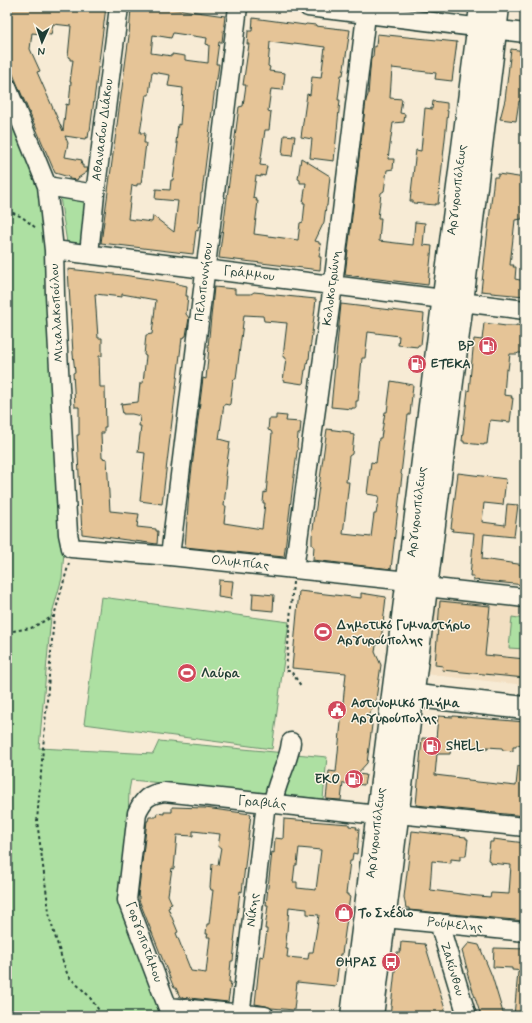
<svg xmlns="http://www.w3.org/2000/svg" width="532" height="1023" font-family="Mynerve,sans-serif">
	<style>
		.built { fill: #f2dfc2 }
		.green { fill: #ade0a2; stroke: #668e6b }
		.building { fill: #e5c497; stroke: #1f3d34; fill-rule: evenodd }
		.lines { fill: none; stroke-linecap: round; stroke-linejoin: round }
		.minor-casing { stroke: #1f3d34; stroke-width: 21 }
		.major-casing { stroke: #1f3d34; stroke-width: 25 }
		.path { stroke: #1f3d34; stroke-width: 2; stroke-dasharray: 3 3; stroke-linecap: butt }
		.minor { stroke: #fcf5e5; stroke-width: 18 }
		.major { stroke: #fcf5e5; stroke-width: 22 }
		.labels { text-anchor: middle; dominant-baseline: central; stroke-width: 3; stroke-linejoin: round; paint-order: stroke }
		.street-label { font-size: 13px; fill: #1f3d34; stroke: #fcf5e5 }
		.poi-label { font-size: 13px; font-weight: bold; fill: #1f3d34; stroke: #fcf5e5; text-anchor: start }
	</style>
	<rect width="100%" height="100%" fill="#f7ebd5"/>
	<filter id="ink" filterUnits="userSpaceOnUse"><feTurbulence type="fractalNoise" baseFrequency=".025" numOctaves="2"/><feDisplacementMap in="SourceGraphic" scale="8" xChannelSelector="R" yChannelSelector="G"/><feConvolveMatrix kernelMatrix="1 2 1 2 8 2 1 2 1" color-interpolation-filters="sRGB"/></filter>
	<g filter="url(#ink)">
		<path class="built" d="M436,597L525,606V685L425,674Z"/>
		<path class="green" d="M7,109L38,188L47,249L64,551L62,578L51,617L39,748L153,754L159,741L327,757L323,799L131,780L129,791L128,820L121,905L166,1016H7Z
			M60,197L87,202L81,245L67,243Z
			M101,597L289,622L272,749L84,724Z
			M512,617L525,619V649L509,648Z"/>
		<path class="building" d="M7,7H106L90,131H89L88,138L86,137L85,139L65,136L68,143L65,157L82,160L81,165H83V168H88L87,172L78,178L77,180L69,179V177L55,173L7,60ZM53,24L71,26L68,57L70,58V60H73L70,82H71L69,105L66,104L63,131L37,72L40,71L30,49L32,33L51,35Z
			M131,7H161L225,16L222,42H219L216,64H219L217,79H216L202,193H201L198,231L196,230L193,254L101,243L129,36ZM173,33L207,38L206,44L209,45L208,63L185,60V56L172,54V56L151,53L153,35L171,38ZM152,72L170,75L168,86L183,88L180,125L178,124L176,143H178L173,180H171L170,190L156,189L155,199L178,201L174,232L153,216L152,222L128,219L132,185L137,186V184H141L146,143H144L145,133H140L146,95H149Z
			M253,18L305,25L306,24L316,25V26L350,30L343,75H341L338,100H340L334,161L310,158L312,139L301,137L307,94L310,95L312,77L321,78L325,47L294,43L293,45L270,42L268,66L270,67L269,71L285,73L283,90L271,89L268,111L271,112L269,130H265L260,165L267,166L265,176L261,175V177L256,176L253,198L257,199L256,201H258L254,234L298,240L300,223L303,222L305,203H303L306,183H300V180L298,179L301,158L330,176L327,206H326L324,222L315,241L319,242V244H321L319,257H321L320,270L219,258L239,107L243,106L246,85H243L249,44H247L248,31H252Z
			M377,34L457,42L452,81L435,79L436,73L392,68L390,98L402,99L400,113L405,114L404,122L393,123L388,159H394L393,169L387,170L384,191L381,193L378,218H381L379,241L413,245L415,222L425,223L423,245L432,246L428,285L345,275L366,100L368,95L371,57H373L374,46L376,47Z
			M511,49L525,51V101H519L516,121L500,119L505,100Z
			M433,101L447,103V111H448L438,204H435V205L413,203V201H410L416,150L421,151L425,108L432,109Z
			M284,135L295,136L292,156L282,155Z
			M498,174L525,178V195L522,219L515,220L510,265H514L513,267H516L515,279L525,281V296L491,293V292L481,291L494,177H498Z
			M68,269L123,275L178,283V284L187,286L186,296H188L186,314L189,318L186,336L182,338L162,504L140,501L145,453L138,452L141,426H139L140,416L132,414H123L121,404L138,402L140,383H143L146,356L144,355L146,335L152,334L156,300L122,294V297L95,294L98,338H102V356H99L100,387H105L106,427H104V433H101L102,458L107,459L110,511L139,514L137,527L156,529V531H158L157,544L82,534L77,435H79V407H75L73,373L75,372L73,354Z
			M214,287L235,289V294H251L254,292L264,293L265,294L316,299L309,359H308L306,370H305L303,384L283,381L286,358L283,357L287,323L264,321L263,316L244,315L236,379H234L233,380L230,404L229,405L224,404L219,439L230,442L225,476H227L224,506H226L224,523L262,529L265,503H263L264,492L266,493L272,433L271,431L268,430L269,419H276V415L287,416L286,421L301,422L300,434H298L297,447L298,449L297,452L284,557L185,547L189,492L203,378L206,379L209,347H208Z
			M341,304L424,314L421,345H418V347L398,345L399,336L368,332L365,358H362L358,401H356V408H352V409L331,407Z
			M484,323L506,326H516V325L525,326V347H524L523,353H518L517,354H510L508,370L506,369L504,395L512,396L511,398H513L510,422L490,420L487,444H484V445L464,443V441H462L468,390L469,391L474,339L482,340Z
			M391,381L413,385L410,415H408L401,474L402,475L391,569L313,560L314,546L312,545V536L327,429L350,432V434L354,435L352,454L349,456L346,482H349L343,534L371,537L374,514H376L379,496L367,494L371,462L376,463L379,438H381L385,412H387Z
			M458,473L506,479L503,505L484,503L482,522L505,525L507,504L518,505L514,537L484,534L482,559L525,565V585L473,580L474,576H470L474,533L452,531L453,529L451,528Z
			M219,580L233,581L231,599L218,597Z
			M299,591L361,598V593L386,597L381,641L376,646L375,652L381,665L375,706L368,715L372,725L367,763L357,774L366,775L364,785L343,783L341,800L326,799L329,771L336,772L346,673L292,668Z
			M253,593L274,595L273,611L252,609Z
			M440,601L490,606L485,655L525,659V678L442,670L443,666L435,665Z
			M438,716L453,717V716L525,722V746L516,745V747H513V751L503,750L502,748L487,747V749L476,748L477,746L451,744L450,754H437L435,775L468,779V781L516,786L518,766L525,767V816L416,805L422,738L436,739Z
			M172,807L205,808L251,814L242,892L240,891L234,942H235L233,961H231L229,982H231L228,1002L180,997L176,988H174L139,900V896H138L147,821H148L149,817H156L157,813L164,814V812H172ZM193,831L220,834L218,847H221L218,865L212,864L210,887L211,890H213L209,924H207L206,934H208L207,937H210L206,973L191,971L176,933L178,932L168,908L170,907L169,905L172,904L168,895L172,868L174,869L177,835L193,836Z
			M284,819L349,824V826L357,827L356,829H359L357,854L353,853L352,861H350L346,894H348V896H350L342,954H340L336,986L297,982L294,1010L271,1008L266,1006L255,1004L260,956L263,957L267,931V929H265L268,905H266L272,852L274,853L275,838L283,839ZM299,848L321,850L316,890L297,888V882H293L295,865H297ZM289,907L307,909V914L319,915L313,952H309L308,959L287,957L288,949H286L287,943H286Z
			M412,831L466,837V839H468L466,856H460V860L451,859V863L432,861L430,889L431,890L468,895L490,897L491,893L509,894L511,865L490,863V861L488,860L490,842H493V839L525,843V921L409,910V908H406L404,897Z
			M401,942L425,944L445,1009L442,1016H390L397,952H400Z
			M469,943L479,945L492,976L504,1016H481L467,973L468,972L462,951Z
			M494,948L525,949V971L512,970V968L493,967Z
			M518,972H525V1016H514Z"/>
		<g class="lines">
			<defs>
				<path id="minor" d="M308,7L525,33
					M7,87L47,186L54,250L55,295L68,534L71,548L170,556L408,581
					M47,186L95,194
					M54,250L443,299
					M89,254L95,194L119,7
					M462,302L525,310
					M170,556L238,7
					M294,569L333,285L367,7
					M426,587L525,598
					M273,804C275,782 289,764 291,742
					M398,814L525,827
					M385,918L525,932
					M439,923L467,1016
					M168,1007L265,1016
					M171,1016L127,900L137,813C143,799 149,794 164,792L378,815
					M240,1016L266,803"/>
				<path id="major" d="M399,694L525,708
					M352,1016L481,7
					M372,1016L462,302L498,7"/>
			</defs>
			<use href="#minor" class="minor-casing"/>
			<use href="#major" class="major-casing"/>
			<path class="path" d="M7,210L22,217L36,228
				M69,563L54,616L37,821L50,919L62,959L68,976L88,995L98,1009L101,1016
				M293,582L286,671H291L301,686
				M7,632L31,628L54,616
				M7,662L9,633"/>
			<use href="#minor" class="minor"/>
			<use href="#major" class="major"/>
		</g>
	</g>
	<defs>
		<symbol id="fuel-disc" viewBox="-11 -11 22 22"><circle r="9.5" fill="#d1495b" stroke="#fcf5e5"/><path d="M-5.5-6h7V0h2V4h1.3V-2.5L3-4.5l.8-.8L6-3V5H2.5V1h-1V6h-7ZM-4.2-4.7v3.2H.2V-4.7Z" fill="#fff"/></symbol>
		<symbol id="stadium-disc" viewBox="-11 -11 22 22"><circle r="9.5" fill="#d1495b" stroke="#fcf5e5"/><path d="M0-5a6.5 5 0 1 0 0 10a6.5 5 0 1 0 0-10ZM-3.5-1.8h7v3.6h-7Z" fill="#fff"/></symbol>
		<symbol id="civic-disc" viewBox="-11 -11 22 22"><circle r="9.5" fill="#d1495b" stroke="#fcf5e5"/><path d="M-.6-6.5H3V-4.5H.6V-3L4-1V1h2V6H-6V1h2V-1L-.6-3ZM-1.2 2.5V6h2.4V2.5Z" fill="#fff"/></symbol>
		<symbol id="shop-disc" viewBox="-11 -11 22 22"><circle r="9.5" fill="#d1495b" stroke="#fcf5e5"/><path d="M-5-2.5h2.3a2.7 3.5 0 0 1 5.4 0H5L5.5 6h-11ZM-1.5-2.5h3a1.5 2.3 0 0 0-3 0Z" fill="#fff"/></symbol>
		<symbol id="bus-disc" viewBox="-11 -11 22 22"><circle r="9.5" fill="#d1495b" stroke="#fcf5e5"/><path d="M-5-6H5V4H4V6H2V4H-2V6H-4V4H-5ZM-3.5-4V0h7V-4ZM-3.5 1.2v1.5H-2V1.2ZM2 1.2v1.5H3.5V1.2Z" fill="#fff"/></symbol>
	</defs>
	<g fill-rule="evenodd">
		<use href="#fuel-disc" x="477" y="335" width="22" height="22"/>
		<use href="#fuel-disc" x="406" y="353" width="22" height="22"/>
		<use href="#stadium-disc" x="312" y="621" width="22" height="22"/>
		<use href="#stadium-disc" x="176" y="662" width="22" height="22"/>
		<use href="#civic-disc" x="326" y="699" width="22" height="22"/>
		<use href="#fuel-disc" x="421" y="735" width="22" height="22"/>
		<use href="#fuel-disc" x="343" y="768" width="22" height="22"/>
		<use href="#shop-disc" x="333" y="902" width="22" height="22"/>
		<use href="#bus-disc" x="380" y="951" width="22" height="22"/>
	</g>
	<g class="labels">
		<g class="street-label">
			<text transform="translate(103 130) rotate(-83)">Αθανασίου Διάκου</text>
			<text transform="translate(457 190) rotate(-83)">Αργυρουπόλεως</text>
			<text transform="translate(249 274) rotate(7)">Γράμμου</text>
			<text transform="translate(204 282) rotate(-83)">Πελοποννήσου</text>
			<text transform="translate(332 288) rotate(-83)">Κολοκοτρώνη</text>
			<text transform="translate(57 313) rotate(-93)">Μιχαλακοπούλου</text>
			<text transform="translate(417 512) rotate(-83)">Αργυρουπόλεως</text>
			<text transform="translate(240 563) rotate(6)">Ολυμπίας</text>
			<text transform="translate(262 803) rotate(6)">Γραβιάς</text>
			<text transform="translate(376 833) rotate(-83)">Αργυρουπόλεως</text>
			<text transform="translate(253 910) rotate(-83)">Νίκης</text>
			<text transform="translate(455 925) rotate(6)">Ρούμελης</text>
			<text transform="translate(144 942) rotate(70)">Γοργοποτάμου</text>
			<text transform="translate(452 969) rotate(73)">Ζακύνθου</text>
		</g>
		<g class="poi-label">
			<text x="474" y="346" text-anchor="end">BP</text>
			<text x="431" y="364">ΕΤΕΚΑ</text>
			<text x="337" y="625">Δημοτικό Γυμναστήριο<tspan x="337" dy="15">Αργυρούπολης</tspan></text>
			<text x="201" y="673">Λαύρα</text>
			<text x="351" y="703">Αστυνομικό Τμήμα<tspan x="351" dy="15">Αργυρούπολης</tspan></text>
			<text x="446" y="746">SHELL</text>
			<text x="340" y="779" text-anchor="end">EKO</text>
			<text x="358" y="913">Το Σχέδιο</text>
			<text x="377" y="962" text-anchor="end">ΘΗΡΑΣ</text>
		</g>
	</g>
	<rect width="532" height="1023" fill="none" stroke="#fcf5e5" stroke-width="24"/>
	<rect x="12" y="12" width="508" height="999" fill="none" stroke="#1f3d34" stroke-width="1.5" filter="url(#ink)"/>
	<g transform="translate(42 42) rotate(183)" stroke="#fcf5e5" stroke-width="3" paint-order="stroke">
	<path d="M0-3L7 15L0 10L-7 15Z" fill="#1f3d34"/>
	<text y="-6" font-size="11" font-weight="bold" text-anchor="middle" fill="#1f3d34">N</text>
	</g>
</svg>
